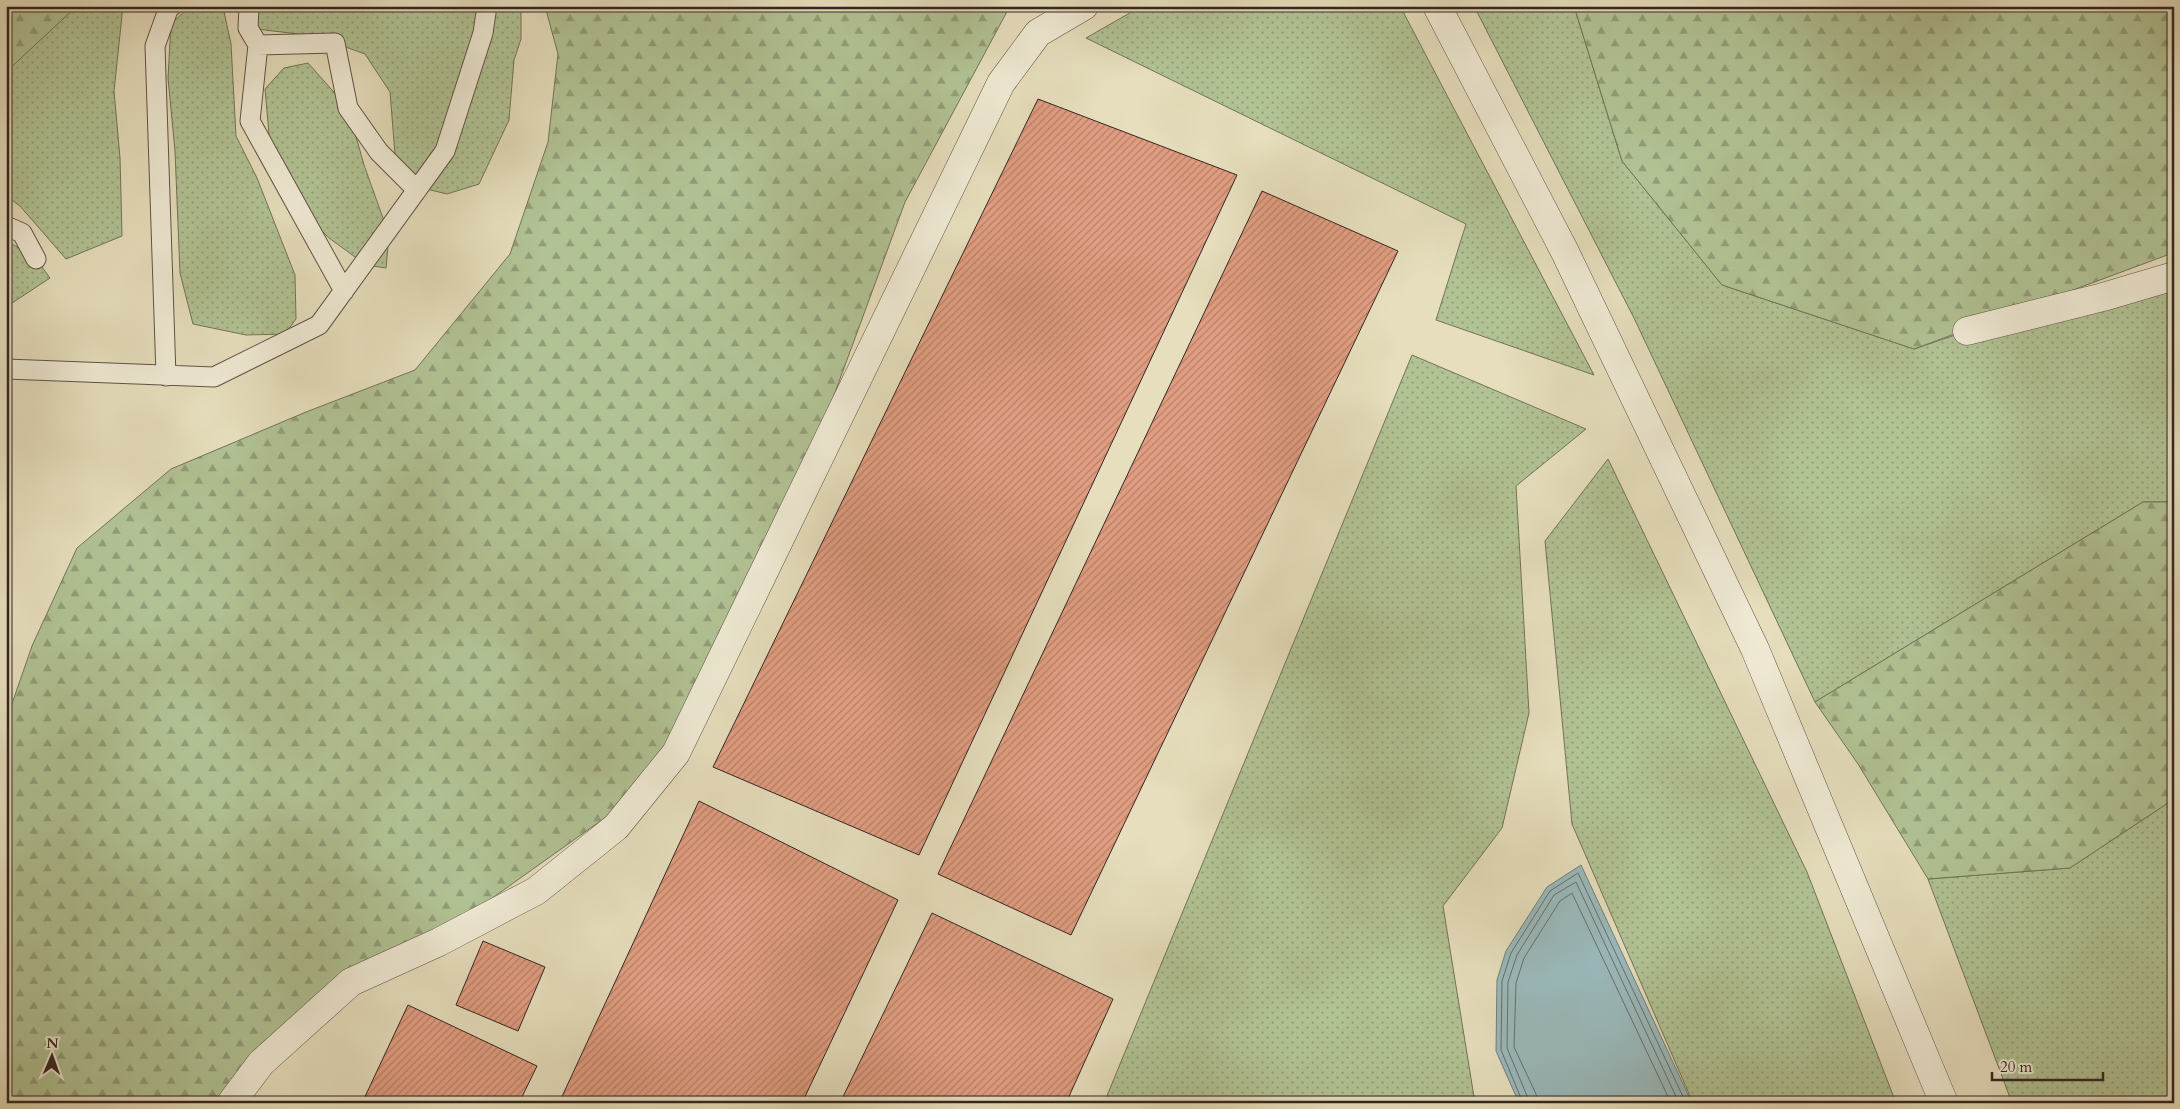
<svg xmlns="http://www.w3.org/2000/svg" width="2180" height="1109" font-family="Cardo,serif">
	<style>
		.grass { fill: url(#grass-dots); stroke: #72745a }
		.forest { fill: url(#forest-firs); stroke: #72745a }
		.water { fill: #9ab9bb; stroke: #717e7d }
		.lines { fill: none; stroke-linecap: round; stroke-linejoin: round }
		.shore { stroke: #666f6e; stroke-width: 1 }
		.building { fill: url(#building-hatch); stroke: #332521 }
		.service-casing { stroke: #605348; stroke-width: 21 }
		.minor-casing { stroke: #605348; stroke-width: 29 }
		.tertiary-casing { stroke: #605348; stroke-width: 29 }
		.service { stroke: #efead4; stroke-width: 19 }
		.minor { stroke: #efead4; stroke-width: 28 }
		.tertiary { stroke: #efead4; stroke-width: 28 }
	</style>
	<defs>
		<pattern id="grass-dots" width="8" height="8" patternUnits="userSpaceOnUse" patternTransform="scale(1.25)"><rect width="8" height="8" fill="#b1c294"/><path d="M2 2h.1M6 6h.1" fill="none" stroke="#919d78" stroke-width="1.8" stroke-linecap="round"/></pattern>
		<pattern id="forest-firs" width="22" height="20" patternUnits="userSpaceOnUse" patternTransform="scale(1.25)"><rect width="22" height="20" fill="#b1c294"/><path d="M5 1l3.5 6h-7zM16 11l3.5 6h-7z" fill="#919d78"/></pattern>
		<pattern id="building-hatch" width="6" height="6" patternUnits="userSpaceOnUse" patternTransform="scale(1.25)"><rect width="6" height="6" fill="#e19d81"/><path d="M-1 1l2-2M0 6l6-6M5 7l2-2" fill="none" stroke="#b78069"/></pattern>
	</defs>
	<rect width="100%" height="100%" fill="#e6debd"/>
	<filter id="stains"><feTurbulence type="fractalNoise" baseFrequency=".004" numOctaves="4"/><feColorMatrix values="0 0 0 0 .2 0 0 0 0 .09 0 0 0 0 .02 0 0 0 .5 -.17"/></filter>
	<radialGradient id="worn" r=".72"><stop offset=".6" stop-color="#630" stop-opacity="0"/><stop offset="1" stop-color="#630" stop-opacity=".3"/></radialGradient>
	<path class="grass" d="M78,6H123L114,91L120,158L122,236L66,259L20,206L6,196V57Z
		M257,6H521V39L514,60L509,120L479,184L447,194L414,186L395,154L390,92L365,54L315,36L248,28Z
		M1142,6H1400L1594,375L1436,320L1466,224L1086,38Z
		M1474,6H1574L1622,161L1722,285L1914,349L1967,331L2174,276V502H2143L1815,702L1634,318Z
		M189,7H223L231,44L236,136L257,178L295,275L296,319L285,334L246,335L193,324L180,273L175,151L168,78L171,24Z
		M308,63L348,108L364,165L389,235L386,268L366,265L329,238L315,224L270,145L265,89L284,68Z
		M6,240L36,259L50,278L6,307Z
		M1412,355L1586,429L1516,486L1529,713L1502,828L1443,906L1475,1103H1104Z
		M1608,459L1807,872L1896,1103H1693L1572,824L1545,541Z
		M2174,799V1103H2012L1928,879L2070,868Z"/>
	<path class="forest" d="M6,6H77L6,72Z
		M545,6H1010L905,202L786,526L648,787L261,1063L236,1103H6V721L32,646L77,548L171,469L306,412L415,370L510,254L548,142L558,54Z
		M1574,6H2174V243L2170,254L1914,349L1722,285L1622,161Z
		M2143,502H2174V799L2070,868L1928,879L1858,764L1815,702Z"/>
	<path class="water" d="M1581,865L1692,1103H1519L1496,1051L1497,980L1506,951L1547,887Z"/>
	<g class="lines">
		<path class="shore" d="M1523,1103L1501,1050L1502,981L1511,953L1550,891L1578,873L1686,1103
			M1530,1103L1507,1048L1508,982L1517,955L1554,895L1576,882L1679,1103
			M1537,1103L1536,1094L1514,1047L1516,983L1524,958L1560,901L1572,893L1671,1103"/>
	</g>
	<path class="building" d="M1038,99L1237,175L919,855L713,767Z
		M1262,191L1398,251L1071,935L938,874Z
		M699,801L898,900L802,1103H559Z
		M932,913L1113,999L1066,1103H840Z
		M483,941L545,967L518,1031L456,1005Z
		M408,1005L537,1066L519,1103H362Z"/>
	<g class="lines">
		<defs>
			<path id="service" d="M249,6L248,28L258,45L250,121L344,291
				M258,45L335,43L348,108L379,152L417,190
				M6,226L22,233L36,259
				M6,369L214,377L319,325L445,151L483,33L487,6
				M166,376L155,46L169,7L172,6"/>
			<path id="minor" d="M1967,331L2103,297L2174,276
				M231,1103L261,1063L351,982L439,942L536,891L616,827L676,753L1001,83L1038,33L1084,6"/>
			<path id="tertiary" d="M1437,6L1565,252L1755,649L1944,1103"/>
		</defs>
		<use href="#service" class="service-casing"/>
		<use href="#minor" class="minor-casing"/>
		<use href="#tertiary" class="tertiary-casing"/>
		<use href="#service" class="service"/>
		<use href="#minor" class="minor"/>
		<use href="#tertiary" class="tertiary"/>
	</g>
	<rect width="2180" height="1109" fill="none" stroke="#e6debd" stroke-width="25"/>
	<rect x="8" y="8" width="2165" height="1094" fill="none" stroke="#332521" stroke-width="2.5"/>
	<rect x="12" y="12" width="2155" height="1084" fill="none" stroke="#332521"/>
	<g transform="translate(52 1056) rotate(2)" stroke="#efead4" stroke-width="4" paint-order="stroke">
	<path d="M0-4L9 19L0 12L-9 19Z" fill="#332521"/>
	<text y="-8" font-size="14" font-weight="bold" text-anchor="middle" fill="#332521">N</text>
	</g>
	<path d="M1992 1072v8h111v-8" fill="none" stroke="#332521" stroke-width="2.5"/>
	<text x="2000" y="1072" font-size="15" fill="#332521" stroke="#efead4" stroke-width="4" paint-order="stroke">20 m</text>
	<rect width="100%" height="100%" filter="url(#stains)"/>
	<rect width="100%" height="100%" fill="url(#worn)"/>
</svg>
